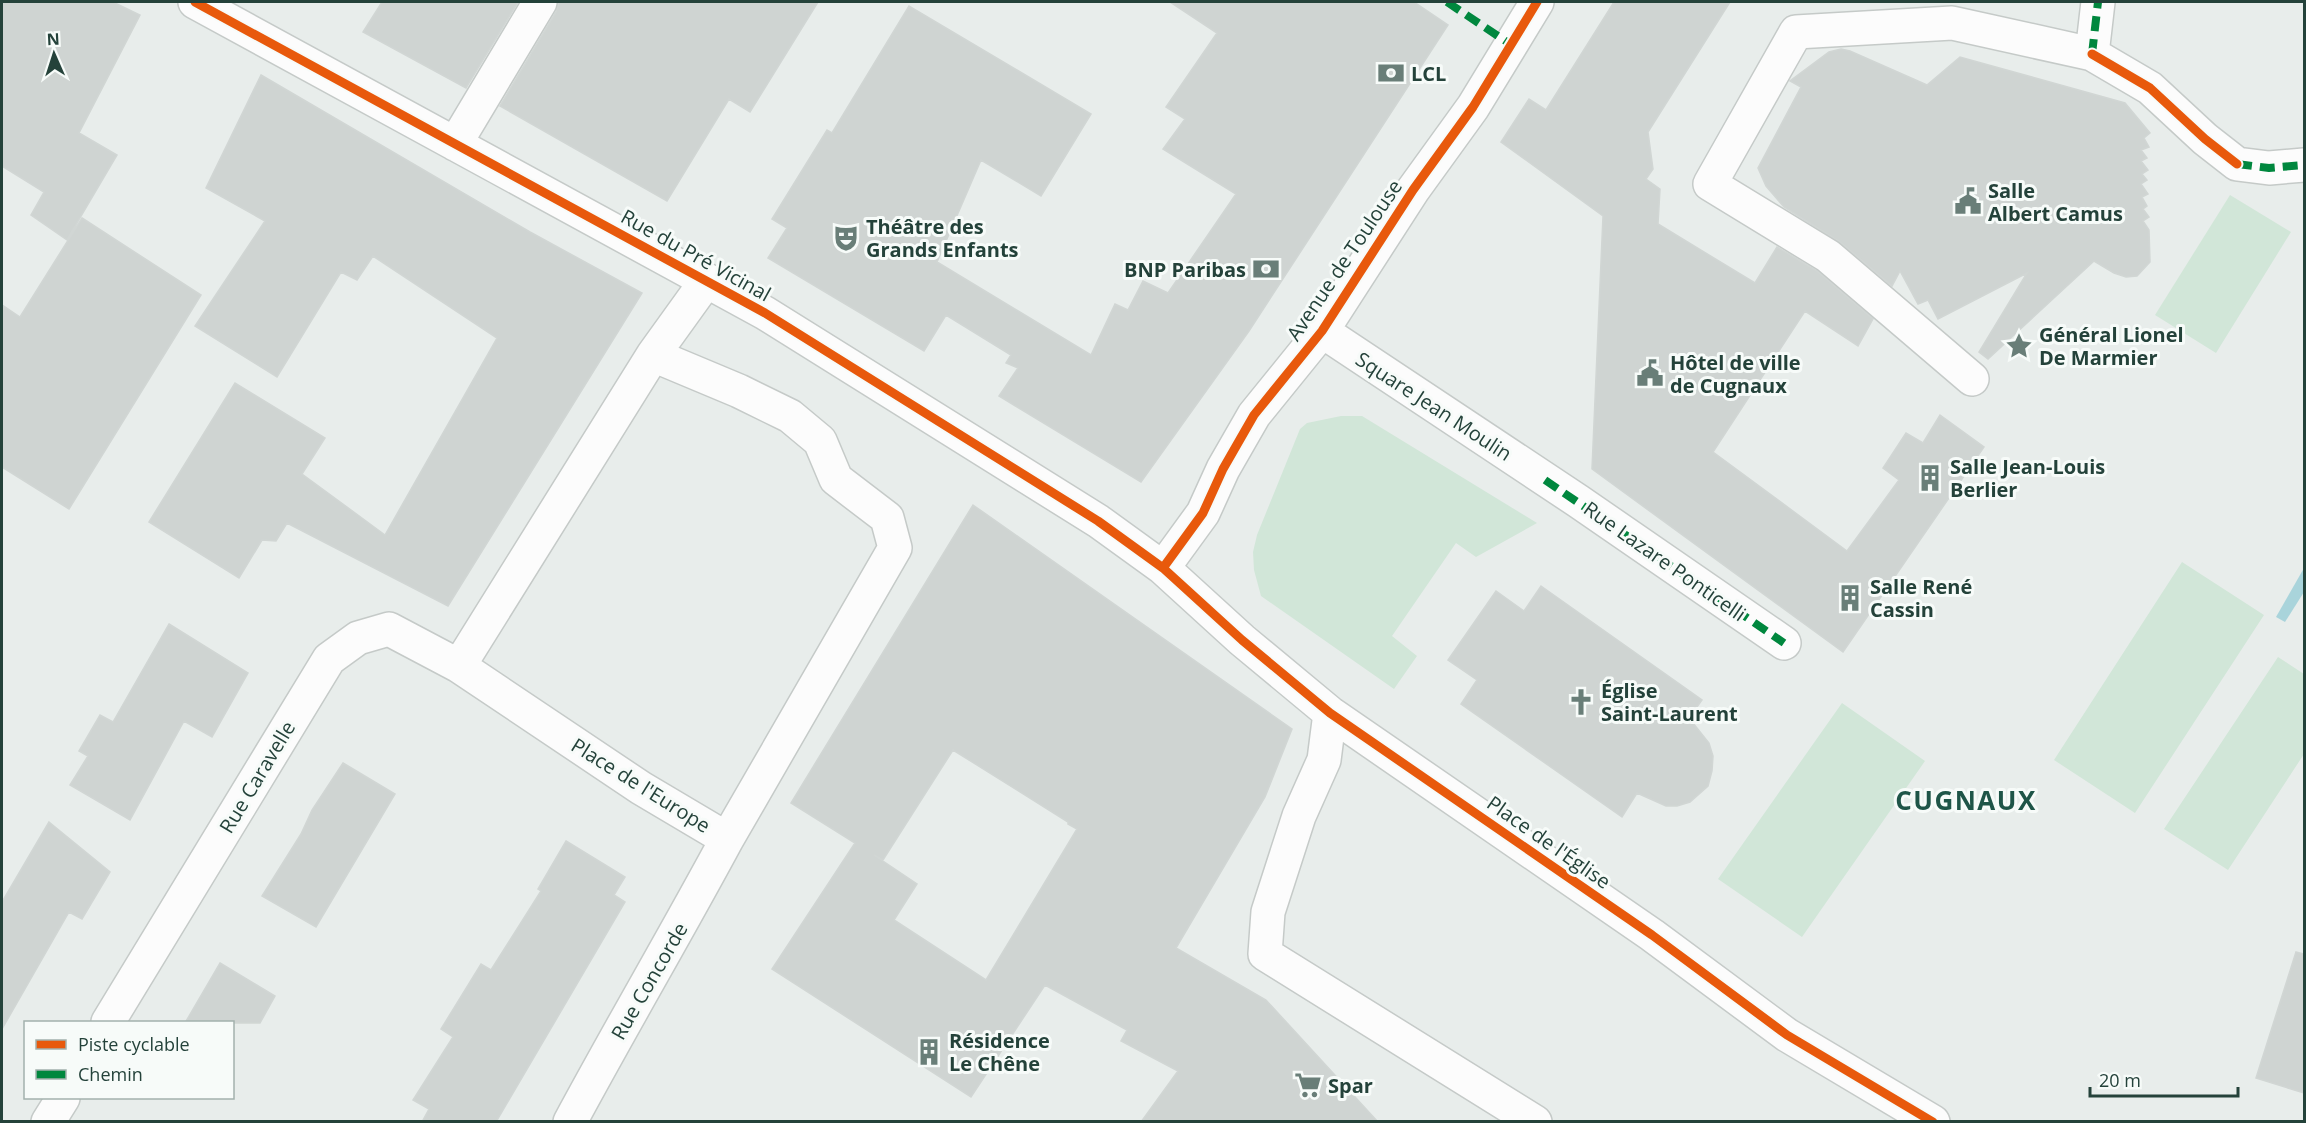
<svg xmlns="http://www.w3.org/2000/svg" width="2306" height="1123" font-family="'Open Sans',sans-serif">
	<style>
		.green { fill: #d1e6d8 }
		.water { fill: #a9d4db }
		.building { fill: #cfd4d2; stroke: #d1d6d4; stroke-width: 1.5; fill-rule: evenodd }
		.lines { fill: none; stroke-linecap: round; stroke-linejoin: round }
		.minor-casing { stroke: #c5cac8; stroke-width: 36 }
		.minor { stroke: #fcfcfc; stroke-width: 33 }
		.quiet { stroke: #00873e; stroke-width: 8; stroke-dasharray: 15 8; stroke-linecap: butt }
		.cycleway-casing { stroke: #f7fbf9; stroke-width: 13 }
		.cycleway { stroke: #e8590c; stroke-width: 9 }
		.labels { text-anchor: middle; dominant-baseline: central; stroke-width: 6; stroke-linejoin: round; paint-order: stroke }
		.poi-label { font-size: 20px; font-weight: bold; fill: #24423a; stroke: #f7fbf9; text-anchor: start }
		.street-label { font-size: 20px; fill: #24423a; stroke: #f7fbf9 }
		.district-label { font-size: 26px; font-weight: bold; letter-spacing: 1.5px; fill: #1f5548; stroke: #f7fbf9 }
	</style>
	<rect width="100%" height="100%" fill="#e8edeb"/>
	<path class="green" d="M2230,195L2291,232L2216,353L2155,315Z
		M1341,416H1362L1537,523L1476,557L1456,543L1392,636L1417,656L1394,689L1261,596L1254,570L1253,552L1257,535L1300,429L1307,423Z
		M2182,562L2264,615L2135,813L2054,760Z
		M2278,657L2304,674V754L2228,870L2164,829Z
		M1842,703L1925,761L1802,937L1718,879Z"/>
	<path class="water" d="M2304,568V592L2285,622L2276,617Z"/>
	<path class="building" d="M2,2H113L140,15L79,133L117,155L67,240L31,215L44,192L2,166Z
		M382,2H518L466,88L363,32Z
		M559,2H818L750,112L729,99L667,201L500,106L556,12Z
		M1170,2H1414L1448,25L1249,331L1141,482L999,396L1018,368L1006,363L1011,355L946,315L924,351L768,258L787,228L772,219L827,130L832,133L909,6L1091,114L1041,196L981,160L937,262L1091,355L1115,304L1128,310L1143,281L1168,293L1236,194L1163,149L1185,119L1166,107L1217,33Z
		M1614,2H1730L1648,132L1653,169L1646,179L1660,189L1658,224L1755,283L1777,247L1817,271L1873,319L1858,346L1805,311L1713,452L1847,551L1899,480L1883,468L1906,433L1923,443L1940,415L1984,447L1843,652L1592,469L1603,216L1501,142L1529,99L1546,110Z
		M1841,49L1850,51L1927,85L1960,57L2125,103L2150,133L2144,138L2149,147L2141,150L2147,158L2141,161L2148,170L2142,174L2147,180L2141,184L2148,194L2142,197L2147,206L2143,209L2149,217L2143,221L2149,230L2150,262L2137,276L2126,277L2114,273L2094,261L1988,359L1979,352L2027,273L1938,319L1928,300L1918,304L1900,271L1892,286L1840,242L1784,207L1766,186L1758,168L1801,87L1790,81L1829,52Z
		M261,75L530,232L642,293L448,606L287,523L276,541L262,540L239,578L149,522L235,383L325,438L302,474L385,535L497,338L373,256L357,280L341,272L277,377L195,326L265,221L206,188Z
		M82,218L201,295L69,509L2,467V305L20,317Z
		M973,505L1292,729L1265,797L1176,948L1266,1000L1378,1122H1141L1178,1071L1121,1041L1127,1030L1045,985L971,1097L772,969L855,843L791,803ZM953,750L1068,822V824L1077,829L986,980L894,920L917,884L874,855L883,860Z
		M1541,586L1702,700L1689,718L1709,743L1713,756L1712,771L1708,786L1690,802L1677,806H1666L1637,793L1622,817L1461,704L1477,680L1448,660L1496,591L1524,611Z
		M169,624L248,673L212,737L184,721L130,820L70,785L88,756L79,751L100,715L113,722Z
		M343,763L395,794L316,927L262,896L301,834L312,810Z
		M49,822L110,872L82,919L69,912L2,1029V902Z
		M566,841L625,877L614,895L625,902L496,1122H422L429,1109L413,1100L453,1037L441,1029L481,964L491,970L541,891L538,889Z
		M2296,952L2304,954V1093L2256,1078Z
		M220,963L275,996L260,1023H185Z"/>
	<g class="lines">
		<defs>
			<path id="minor" d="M195,2L765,313L1098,521L1163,568L1242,640L1330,713L1652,935L1787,1035L1933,1122
				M2092,54L2098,2
				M455,144L540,2
				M1322,331L1578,501L1784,643
				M1972,379L1828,256L1710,184L1796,32L1952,23L2092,54L2150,88L2205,139L2237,164L2269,168L2304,165
				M1163,568L1203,513L1223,469L1254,415L1322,331L1413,190L1473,107L1537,2
				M459,666L653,355L707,280
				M1330,713L1324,760L1299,816L1268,912L1265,954L1535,1122
				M108,1022L329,659L358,638L389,629L459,666L641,788L727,839L895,548L887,518L836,479L820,441L790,416L739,391L653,355
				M48,1122L63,1098
				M570,1122C621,1027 676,934 727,839"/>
		</defs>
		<use href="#minor" class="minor-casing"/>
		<use href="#minor" class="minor"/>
		<path class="quiet" d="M1447,2L1510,44
			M2092,54L2098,2
			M2237,164L2269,168L2304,165
			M1545,480L1784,643"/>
		<defs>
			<path id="cycleway" d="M195,2L765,313L1098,521L1163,568L1242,640L1330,713L1652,935L1787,1035L1933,1122
				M2092,54L2150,88L2205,139L2237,164
				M1163,568L1203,513L1223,469L1254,415L1322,331L1413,190L1473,107L1537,2"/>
		</defs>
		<use href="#cycleway" class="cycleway-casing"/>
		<use href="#cycleway" class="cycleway"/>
	</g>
	<defs>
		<symbol id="bank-bare" viewBox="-9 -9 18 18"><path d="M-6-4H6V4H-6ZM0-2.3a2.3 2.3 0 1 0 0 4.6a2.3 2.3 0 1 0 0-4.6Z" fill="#697e78" stroke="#f7fbf9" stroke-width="2.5" paint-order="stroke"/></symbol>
		<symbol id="civic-bare" viewBox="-9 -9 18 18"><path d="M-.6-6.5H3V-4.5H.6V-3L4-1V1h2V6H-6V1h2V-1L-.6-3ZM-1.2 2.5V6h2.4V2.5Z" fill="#697e78" stroke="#f7fbf9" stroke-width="2.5" paint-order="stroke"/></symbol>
		<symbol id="theatre-bare" viewBox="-9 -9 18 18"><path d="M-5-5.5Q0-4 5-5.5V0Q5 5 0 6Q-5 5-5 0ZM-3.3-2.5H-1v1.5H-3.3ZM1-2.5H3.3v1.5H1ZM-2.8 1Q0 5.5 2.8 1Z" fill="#697e78" stroke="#f7fbf9" stroke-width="2.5" paint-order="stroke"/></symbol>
		<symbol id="sight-bare" viewBox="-9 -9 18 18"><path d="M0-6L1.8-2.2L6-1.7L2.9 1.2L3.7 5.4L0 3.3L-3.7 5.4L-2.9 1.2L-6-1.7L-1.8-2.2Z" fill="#697e78" stroke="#f7fbf9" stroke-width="2.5" paint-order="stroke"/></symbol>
		<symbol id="building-bare" viewBox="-9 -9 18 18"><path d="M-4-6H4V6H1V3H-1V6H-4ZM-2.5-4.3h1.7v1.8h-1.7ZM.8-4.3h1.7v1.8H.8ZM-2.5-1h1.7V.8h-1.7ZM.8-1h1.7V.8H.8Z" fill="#697e78" stroke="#f7fbf9" stroke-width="2.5" paint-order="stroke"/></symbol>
		<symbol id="church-bare" viewBox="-9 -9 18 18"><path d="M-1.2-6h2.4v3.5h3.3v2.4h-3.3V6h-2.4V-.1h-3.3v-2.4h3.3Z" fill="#697e78" stroke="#f7fbf9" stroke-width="2.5" paint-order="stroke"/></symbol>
		<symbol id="supermarket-bare" viewBox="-9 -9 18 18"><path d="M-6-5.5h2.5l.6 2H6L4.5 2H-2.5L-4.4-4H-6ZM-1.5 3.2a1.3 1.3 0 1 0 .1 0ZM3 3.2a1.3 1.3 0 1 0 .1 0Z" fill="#697e78" stroke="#f7fbf9" stroke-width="2.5" paint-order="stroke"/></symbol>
	</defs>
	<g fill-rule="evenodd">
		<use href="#bank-bare" x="1372" y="54" width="38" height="38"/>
		<use href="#civic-bare" x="1949" y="182" width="38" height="38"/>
		<use href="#theatre-bare" x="827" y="219" width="38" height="38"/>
		<use href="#bank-bare" x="1247" y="250" width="38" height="38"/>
		<use href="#sight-bare" x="2000" y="327" width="38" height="38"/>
		<use href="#civic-bare" x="1631" y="354" width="38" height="38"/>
		<use href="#building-bare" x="1911" y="459" width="38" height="38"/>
		<use href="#building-bare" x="1831" y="579" width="38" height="38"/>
		<use href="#church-bare" x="1562" y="683" width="38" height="38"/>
		<use href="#building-bare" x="910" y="1033" width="38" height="38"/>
		<use href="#supermarket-bare" x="1289" y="1066" width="38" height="38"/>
	</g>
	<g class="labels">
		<g class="poi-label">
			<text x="1411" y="73">LCL</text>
			<text x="1988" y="190">Salle<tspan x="1988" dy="23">Albert Camus</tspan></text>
			<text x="866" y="226">Théâtre des<tspan x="866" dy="23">Grands Enfants</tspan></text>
			<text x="1246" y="269" text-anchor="end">BNP Paribas</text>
			<text x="2039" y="334">Général Lionel<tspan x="2039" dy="23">De Marmier</tspan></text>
			<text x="1670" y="362">Hôtel de ville<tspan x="1670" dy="23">de Cugnaux</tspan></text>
			<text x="1950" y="466">Salle Jean-Louis<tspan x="1950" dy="23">Berlier</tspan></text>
			<text x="1870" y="586">Salle René<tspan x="1870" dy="23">Cassin</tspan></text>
			<text x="1601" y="690">Église<tspan x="1601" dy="23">Saint-Laurent</tspan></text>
			<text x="949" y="1040">Résidence<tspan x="949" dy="23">Le Chêne</tspan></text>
			<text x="1328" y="1085">Spar</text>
		</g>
		<g class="street-label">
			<text transform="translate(696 255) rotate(29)">Rue du Pré Vicinal</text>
			<text transform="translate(1344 260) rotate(-56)">Avenue de Toulouse</text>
			<text transform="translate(1434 406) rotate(33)">Square Jean Moulin</text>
			<text transform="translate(1665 561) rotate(35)">Rue Lazare Ponticelli</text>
			<text transform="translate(257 777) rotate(-59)">Rue Caravelle</text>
			<text transform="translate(641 785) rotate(32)">Place de l'Europe</text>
			<text transform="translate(1549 842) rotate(35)">Place de l'Église</text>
			<text transform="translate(649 981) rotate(-60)">Rue Concorde</text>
		</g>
		<g class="district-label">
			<text x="1966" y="800">CUGNAUX</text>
		</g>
	</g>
	<rect width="2306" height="1123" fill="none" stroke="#24423a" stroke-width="6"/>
	<rect x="24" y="1021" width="210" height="78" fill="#f7fbf9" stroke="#a3b1ad" stroke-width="1.5"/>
	<rect x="36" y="1040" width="30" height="9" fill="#e8590c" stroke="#a3b1ad" stroke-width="1.5"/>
	<text x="78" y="1051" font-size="18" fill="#24423a">Piste cyclable</text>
	<rect x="36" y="1070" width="30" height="9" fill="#00873e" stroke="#a3b1ad" stroke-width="1.5"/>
	<text x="78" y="1081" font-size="18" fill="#24423a">Chemin</text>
	<g transform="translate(54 54) rotate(357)" stroke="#f7fbf9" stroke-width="4.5" paint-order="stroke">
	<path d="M0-4.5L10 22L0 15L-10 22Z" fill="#24423a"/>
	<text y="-9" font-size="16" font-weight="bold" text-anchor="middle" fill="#24423a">N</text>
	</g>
	<path d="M2090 1087v9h148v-9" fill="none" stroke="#24423a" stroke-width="3"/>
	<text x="2099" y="1087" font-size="18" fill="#24423a" stroke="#f7fbf9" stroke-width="4.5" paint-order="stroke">20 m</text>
</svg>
